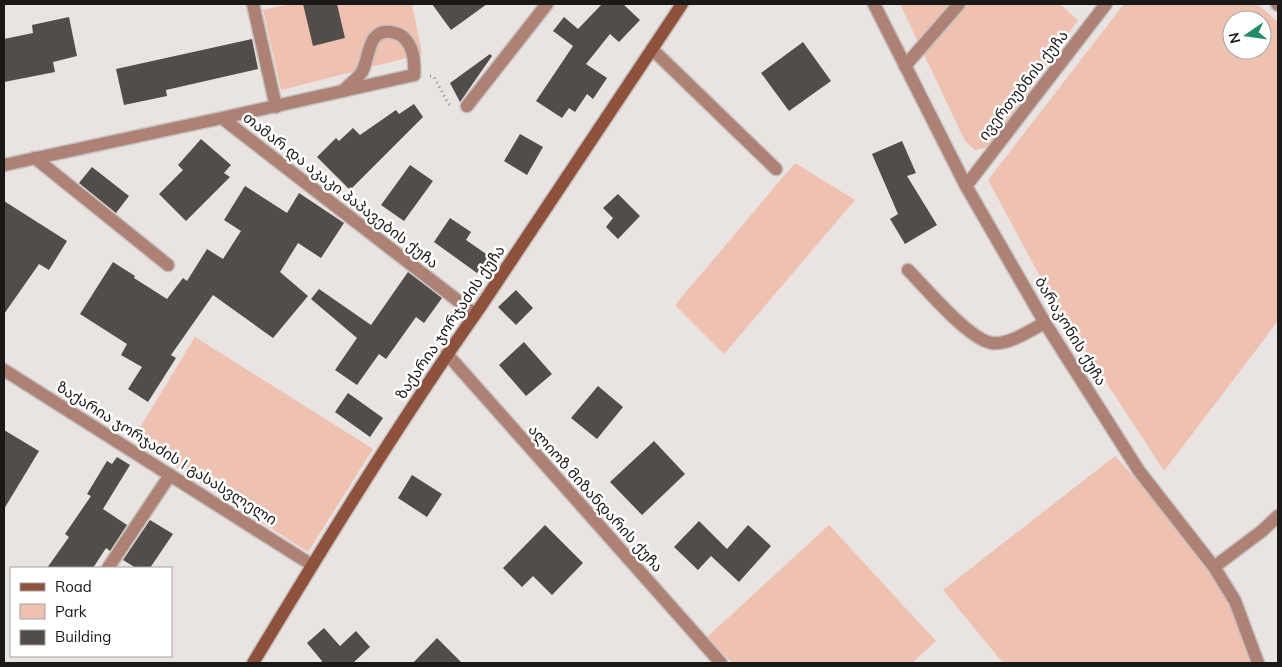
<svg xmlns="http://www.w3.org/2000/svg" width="1282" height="667" font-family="Mulish,'Noto Sans Georgian',sans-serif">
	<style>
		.green { fill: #efc1b1; fill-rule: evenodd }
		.building { fill: #524d4b }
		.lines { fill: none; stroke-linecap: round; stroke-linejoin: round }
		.lane-casing { stroke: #c4bfbd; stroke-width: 15 }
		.street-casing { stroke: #c4bfbd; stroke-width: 15 }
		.secondary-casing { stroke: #c4bfbd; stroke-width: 15 }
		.path { stroke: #918d8b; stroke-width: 3; stroke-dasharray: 1 4; stroke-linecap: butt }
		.lane { stroke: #ad8173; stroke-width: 12 }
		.street { stroke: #ad8173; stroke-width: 12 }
		.secondary { stroke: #8e513c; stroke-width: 12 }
		.labels { text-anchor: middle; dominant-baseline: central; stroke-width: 5; stroke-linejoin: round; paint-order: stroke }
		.street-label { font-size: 15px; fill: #1b1918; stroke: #fff }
	</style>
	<rect width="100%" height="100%" fill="#e9e3e1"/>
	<path class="green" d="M289,4H412L422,54L281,90L263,10Z
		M900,4H1060L1078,20L989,147L975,150L965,141Z
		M1124,4H1257L1278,22V321L1164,471L1055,304L988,180ZM1232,20H1262V50H1232Z
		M795,163L855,200L724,354L675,305Z
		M195,337L373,449L308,552L133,439Z
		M1115,456L1183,532L1228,598L1251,663H1003L943,590Z
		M829,525L936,641L912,663H732L707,637Z"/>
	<path class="building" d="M303,4H337L345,38L313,46Z
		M432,4H487L451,30Z
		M602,4H623L640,20L619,42L610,34L586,64L607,78L593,99L587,94L575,112L569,108L562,118L536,101L573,46L553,31L564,17L578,29Z
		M69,17L77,56L53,62L55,72L4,82V39L33,33L32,25Z
		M252,39L258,69L166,90L167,96L124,105L116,69Z
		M803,42L831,81L789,111L761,73Z
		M490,54L492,56L460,102L450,83Z
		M414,104L423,117L350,190L317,157L336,138L339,141L353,128L360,135L396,110L399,114Z
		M520,134L543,147L527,175L504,161Z
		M201,139L231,165L224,173L230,177L186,221L159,194L183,170L178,165Z
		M902,141L916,173L907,176L937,225L905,244L890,219L898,214L872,154Z
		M410,165L433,181L404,221L381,205Z
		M92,167L129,196L116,213L79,183Z
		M245,186L287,213L299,193L344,223L321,258L298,243L280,272L308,296L273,338L213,295L171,355L176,358L148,402L128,389L142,367L121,355L127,344L80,314L113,262L135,276L134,278L167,299L183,278L187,281L207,249L223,259L241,231L224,220Z
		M618,194L640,216L618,239L606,227L613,218L603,208Z
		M4,201L67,241L49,270L39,264L4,314Z
		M450,218L471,232L466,240L489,256L477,273L434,242Z
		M408,272L442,298L424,323L416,317L386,359L379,354L357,385L335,370L357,338L311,299L319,289L371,325Z
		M516,290L533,308L516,325L498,307Z
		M524,342L552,374L526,396L499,365Z
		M598,386L623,407L597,439L571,418Z
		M348,393L383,418L370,437L335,412Z
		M4,430L39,451L4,509Z
		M654,441L685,474L642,515L610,482Z
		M117,457L130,465L103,509L127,525L110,551L106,548L93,568H47L69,537L65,534L91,496L87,494L107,461L112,464Z
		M412,475L442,494L427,517L398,498Z
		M150,520L173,534L150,568H136L123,560Z
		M699,521L727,549L748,525L771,546L739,582L711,556L698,570L674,547Z
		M545,525L583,563L552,595L533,576L522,587L503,568Z
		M324,628L340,646L356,631L370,647L354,662L355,663H320L322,661L307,643Z
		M437,638L462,663H413Z"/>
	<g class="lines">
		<defs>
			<path id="lane" d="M652,49L776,169
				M905,66L959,4
				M343,91C349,85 357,79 362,72C370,57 367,29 391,32C395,33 398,33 402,36C413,45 415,61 414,75
				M35,158L168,265
				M908,270C925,287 969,340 992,343C1010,345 1030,330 1045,323
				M108,568L170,475"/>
			<path id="street" d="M253,4L276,107
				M874,4L966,186L1045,323L1139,471L1214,567L1235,601L1258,663
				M1277,4L1278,5
				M467,106L547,4
				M222,118L414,75
				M4,165L222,118L475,314
				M966,186L1106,4
				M447,354L721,663
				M4,370L312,565
				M1214,567L1262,531L1278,516"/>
			<path id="secondary" d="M253,663C326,542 400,421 481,306L682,4"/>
		</defs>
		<use href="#lane" class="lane-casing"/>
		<use href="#street" class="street-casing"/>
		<use href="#secondary" class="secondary-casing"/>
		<path class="path" d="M430,76L434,77L448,103L451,106"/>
		<use href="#lane" class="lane"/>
		<use href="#street" class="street"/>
		<use href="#secondary" class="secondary"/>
	</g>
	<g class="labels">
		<g class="street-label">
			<text transform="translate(1023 85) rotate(-52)">ივერთუბნის ქუჩა</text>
			<text transform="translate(341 190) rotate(38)">თამარ და აკაკი პაპავების ქუჩა</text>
			<text transform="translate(450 322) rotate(-56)">ზაქარია ჯორჯაძის ქუჩა</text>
			<text transform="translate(1071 331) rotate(59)">ბარაკონის ქუჩა</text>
			<text transform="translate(167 453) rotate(32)">ზაქარია ჯორჯაძის I გასასვლელი</text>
			<text transform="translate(596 498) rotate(48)">ალიოზ მიზანდარის ქუჩა</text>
		</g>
	</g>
	<rect width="1282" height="667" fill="none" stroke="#1b1918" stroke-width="10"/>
	<rect x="10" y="567" width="162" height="90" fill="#ffffff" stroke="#a4a3a3"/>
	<rect x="20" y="583" width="25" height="8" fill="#8e513c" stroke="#a4a3a3"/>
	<text x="55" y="592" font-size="15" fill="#1b1918">Road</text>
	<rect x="20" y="604" width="25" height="15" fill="#efc1b1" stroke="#a4a3a3"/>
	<text x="55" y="617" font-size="15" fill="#1b1918">Park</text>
	<rect x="20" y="630" width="25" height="15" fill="#524d4b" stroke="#a4a3a3"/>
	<text x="55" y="642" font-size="15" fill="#1b1918">Building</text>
	<g transform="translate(1247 35) rotate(257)"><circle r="24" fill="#ffffff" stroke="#a4a3a3"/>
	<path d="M0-4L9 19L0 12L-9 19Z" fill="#218c69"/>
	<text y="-8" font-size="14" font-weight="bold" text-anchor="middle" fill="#1b1918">N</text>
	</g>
</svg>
